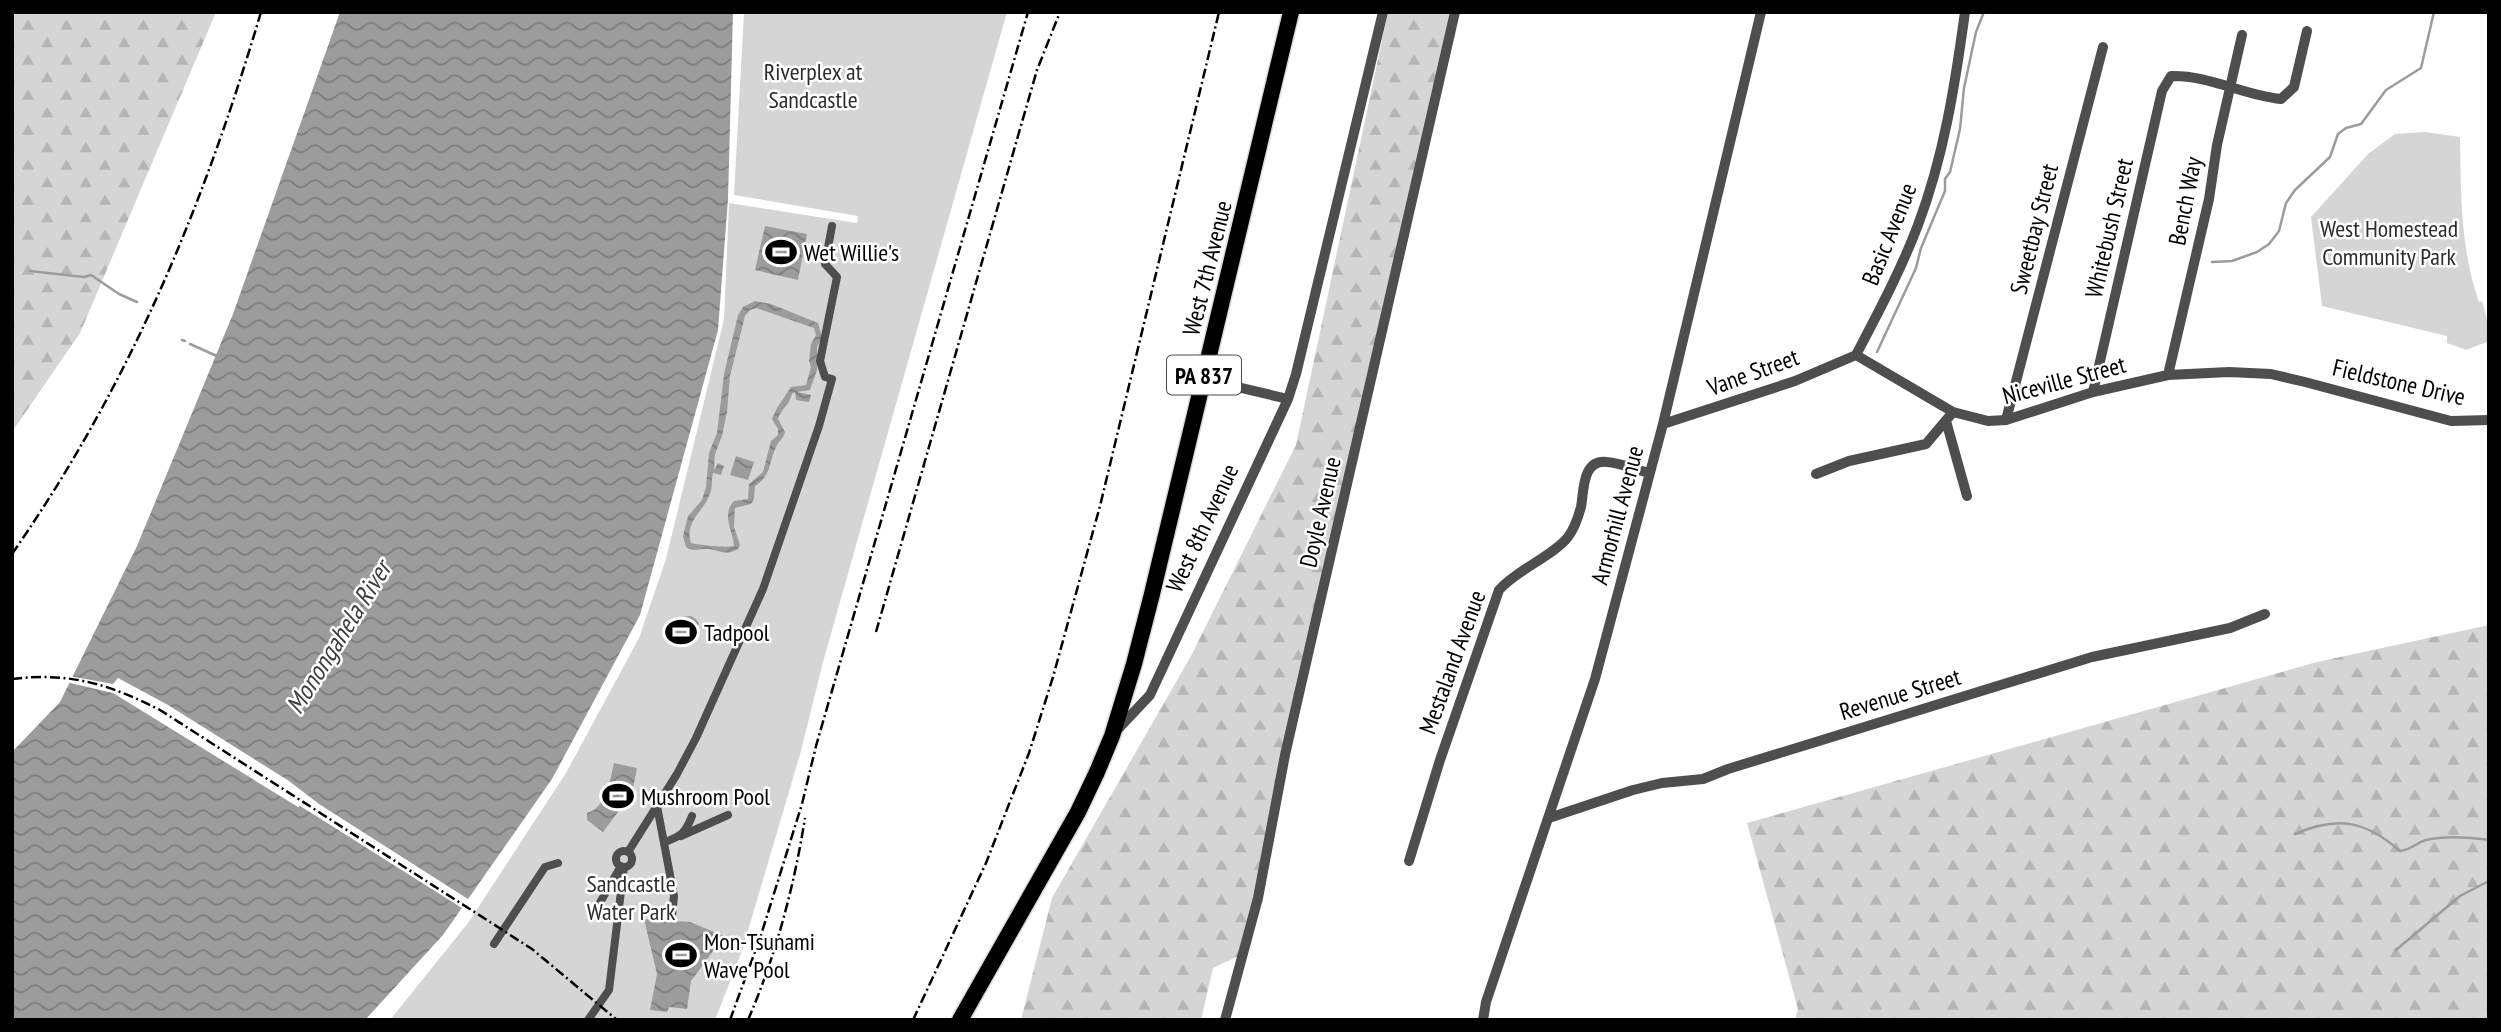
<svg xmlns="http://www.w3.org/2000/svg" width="2501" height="1032" font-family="'PT Sans Narrow',sans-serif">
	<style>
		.forest { fill: url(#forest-firs) }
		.park { fill: #d5d5d5 }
		.water { fill: url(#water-waves); fill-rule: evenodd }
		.pier { fill: #fff }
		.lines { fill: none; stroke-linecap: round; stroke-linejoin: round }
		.stream { stroke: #9c9c9c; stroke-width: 2.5 }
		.primary-casing { stroke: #dbdbdb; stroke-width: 19 }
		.pedestrian { stroke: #4e4e4e; stroke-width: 8 }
		.minor { stroke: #4e4e4e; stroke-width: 10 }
		.primary { stroke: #000; stroke-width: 16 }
		.rail { stroke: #000; stroke-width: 2.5; stroke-dasharray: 10 3.5 2 3.5; stroke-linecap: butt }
		.labels { text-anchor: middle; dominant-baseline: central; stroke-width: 5; stroke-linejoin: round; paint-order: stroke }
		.shield { fill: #fff; stroke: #4c4c4c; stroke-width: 2 }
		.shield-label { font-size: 23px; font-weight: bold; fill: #000 }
		.park-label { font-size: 24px; fill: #2c2c2c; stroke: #fff }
		.street-label { font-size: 24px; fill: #000; stroke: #fff }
		.poi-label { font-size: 24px; fill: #000; stroke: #fff; text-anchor: start }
		.water-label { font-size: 26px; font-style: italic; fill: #3d3d3d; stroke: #fff }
	</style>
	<defs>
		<pattern id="forest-firs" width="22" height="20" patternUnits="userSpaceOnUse" patternTransform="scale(1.75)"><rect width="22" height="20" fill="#d5d5d5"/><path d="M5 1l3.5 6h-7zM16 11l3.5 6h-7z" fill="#b5b5b5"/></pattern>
		<pattern id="water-waves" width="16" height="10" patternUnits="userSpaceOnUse" patternTransform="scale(1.75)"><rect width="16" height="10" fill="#9c9c9c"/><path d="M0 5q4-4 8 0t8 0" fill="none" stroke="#7d7d7d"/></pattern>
	</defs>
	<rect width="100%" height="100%" fill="#fff"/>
	<path class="forest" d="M12,12H216L80,333L12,432Z
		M1388,12H1455L1243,954L1213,968L1201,1020H1021L1052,898L1191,656L1296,445Z
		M2489,625V1020H1795L1798,1009L1747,823L2317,662Z"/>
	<path class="park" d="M744,12H1007L823,662L801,751L742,951L715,1020H390L468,923L566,773L639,638L666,559L724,319L729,203L857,223L858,216L734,195Z
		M2426,132L2460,137C2461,194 2460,248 2479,302L2482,301L2489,327V341L2466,350L2447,343V336L2322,306L2311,217L2368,154L2395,134Z"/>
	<path class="water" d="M340,12H733L728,199L718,330L640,615L552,779L443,935L365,1020H12V752L60,702L137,546L233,314Z
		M765,226L807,234L798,280L755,270Z
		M755,301L771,304L818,323L822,337L817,347V370L810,390L797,392L811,395L809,402L796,400L795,392L792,394C788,408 782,407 778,419L785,432C783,439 779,441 776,447C768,464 772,475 755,486L754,499L751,504L735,508L734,527L740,545L738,549C726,556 721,551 709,549C699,548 695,553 686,547L683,536L688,516L702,500L706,487L709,453L717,433L724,374L738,315L743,307ZM756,308L814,328L816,335L811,344L809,361L811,367L806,385L791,387L777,408L772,419L778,429V435L771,441L763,472L749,484L748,499L734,501C721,515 733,531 734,546C728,548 698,545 691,543C684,522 703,512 709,496C713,489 711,481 713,473L721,475L724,466L718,463L714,470L715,454L722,436L727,412L730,376L745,316L750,310Z
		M736,456L754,462L748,480L730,475Z
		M691,616L696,619L699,624L690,645L684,647L668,640L666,633L672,618Z
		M614,763L637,768L632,793L603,832L587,820V813C606,808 610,781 614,763Z
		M644,919L690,922L724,936L691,981L687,1009L669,1007L667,1012L650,1010L657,974Z"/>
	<path class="pier" d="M69,676L113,684L118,678L168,705L289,781L319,804L471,901L465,910L313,814L300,806L298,807L113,693L66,682Z"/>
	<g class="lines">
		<path class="stream" d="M2212,262L2232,261L2257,252L2269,244L2279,231L2286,203L2295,190L2330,157L2338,134L2346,128L2361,124L2386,90L2421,68L2434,12
			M30,271L84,277L91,275L119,294L137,302
			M182,340L185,341
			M190,344L219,357
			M1877,352L1916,268L1921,248L1945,191V179L1950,172L1960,129L1964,88L1976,32L1984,12
			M2295,834C2337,816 2365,820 2400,851C2414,849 2415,843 2426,840C2446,835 2468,837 2489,840
			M2396,950L2460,896L2489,881"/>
		<defs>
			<path id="primary" d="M960,1020L1078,812L1097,772L1112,736L1134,664L1152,594L1291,12"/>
		</defs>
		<use href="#primary" class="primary-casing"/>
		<path class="pedestrian" d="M657,806L674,896L672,916
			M681,836L728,815
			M664,842C681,837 686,832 692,816
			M616 859a8 8 0 1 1 16 0a8 8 0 1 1-16 0Z
			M628,852L677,774L696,738L763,589L819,426L832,379L825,377L820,361L837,277L825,264L832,226
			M594,913L621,866
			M494,944L545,867L558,863
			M588,1020L609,990L624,867"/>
		<path class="minor" d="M1856,355C1878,313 1901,270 1918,225C1944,156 1955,85 1965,12
			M1856,355L1953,412
			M2168,375L2209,199L2217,145L2242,35
			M1203,379L1288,399
			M2093,392L2162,91L2171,76C2209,75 2243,95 2281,99L2294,87L2307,31
			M2006,420L2103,47
			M1946,421L1967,496
			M1663,424L1795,381L1856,355
			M1816,474L1849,461L1926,444L1953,412L1988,421L2006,420L2093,392L2168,375L2229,372L2271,374L2305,382L2451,421L2489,420
			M1117,730L1150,695L1288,399L1296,374L1383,12
			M1549,818L1633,790L1662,783L1703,779L1728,769L2092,657L2230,628L2265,614
			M1409,861L1440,760L1499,590C1518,569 1553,556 1568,537C1575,528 1578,518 1581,507C1584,491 1582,459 1607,462C1621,463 1636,470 1650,473
			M1225,1020L1258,898L1285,755L1455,12
			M1483,1020L1486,1002L1595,679L1663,424L1761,12"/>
		<use href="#primary" class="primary"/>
		<path class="rail" d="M12,554C129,386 203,208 261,12
			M876,632L1018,136L1037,70L1060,12
			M12,679C70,672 109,684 160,710L532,949L617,1020
			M730,1020L761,935L802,804L816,746L1028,12
			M748,1020C776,955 794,887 805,818
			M913,1020L986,863L1029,753L1053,677L1100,506L1219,12"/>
	</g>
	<defs>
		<symbol id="stadium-bare" viewBox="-9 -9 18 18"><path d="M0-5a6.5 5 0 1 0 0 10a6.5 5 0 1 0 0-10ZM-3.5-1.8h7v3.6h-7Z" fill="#000" stroke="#fff" stroke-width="2.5" paint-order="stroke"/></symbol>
	</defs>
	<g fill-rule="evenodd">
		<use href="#stadium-bare" x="759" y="230" width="44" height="44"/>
		<use href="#stadium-bare" x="659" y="610" width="44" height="44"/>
		<use href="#stadium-bare" x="596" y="774" width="44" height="44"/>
		<use href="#stadium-bare" x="659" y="933" width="44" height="44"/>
	</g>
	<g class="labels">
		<rect class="shield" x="1167" y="355.5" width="74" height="39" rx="5"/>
		<g class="shield-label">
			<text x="1204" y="375">PA 837</text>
		</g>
		<g class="park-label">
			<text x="813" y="71">Riverplex at<tspan x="813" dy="28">Sandcastle</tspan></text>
			<text x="2389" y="228">West Homestead<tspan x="2389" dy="28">Community Park</tspan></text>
			<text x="631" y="883">Sandcastle<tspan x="631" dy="28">Water Park</tspan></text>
		</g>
		<g class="street-label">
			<text transform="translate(2185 201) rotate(-79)">Bench Way</text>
			<text transform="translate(2109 228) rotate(-77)">Whitebush Street</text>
			<text transform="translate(2034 229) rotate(-76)">Sweetbay Street</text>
			<text transform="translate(1889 234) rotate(-68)">Basic Avenue</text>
			<text transform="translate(1207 268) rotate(-76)">West 7th Avenue</text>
			<text transform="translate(1753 372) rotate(-20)">Vane Street</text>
			<text transform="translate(2064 380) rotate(-15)">Niceville Street</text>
			<text transform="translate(2399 382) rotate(13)">Fieldstone Drive</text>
			<text transform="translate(1320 512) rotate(-77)">Doyle Avenue</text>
			<text transform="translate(1617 515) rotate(-75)">Armorhill Avenue</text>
			<text transform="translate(1202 528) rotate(-65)">West 8th Avenue</text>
			<text transform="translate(1452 662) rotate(-70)">Mestaland Avenue</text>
			<text transform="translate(1900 694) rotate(-17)">Revenue Street</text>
		</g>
		<g class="poi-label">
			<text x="804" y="252">Wet Willie's</text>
			<text x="704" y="632">Tadpool</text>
			<text x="641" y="796">Mushroom Pool</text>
			<text x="704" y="941">Mon-Tsunami<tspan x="704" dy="28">Wave Pool</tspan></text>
		</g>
		<g class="water-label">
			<text transform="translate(338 637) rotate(-58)">Monongahela River</text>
		</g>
	</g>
	<rect width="2501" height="1032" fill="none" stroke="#000000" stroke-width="28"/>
</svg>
